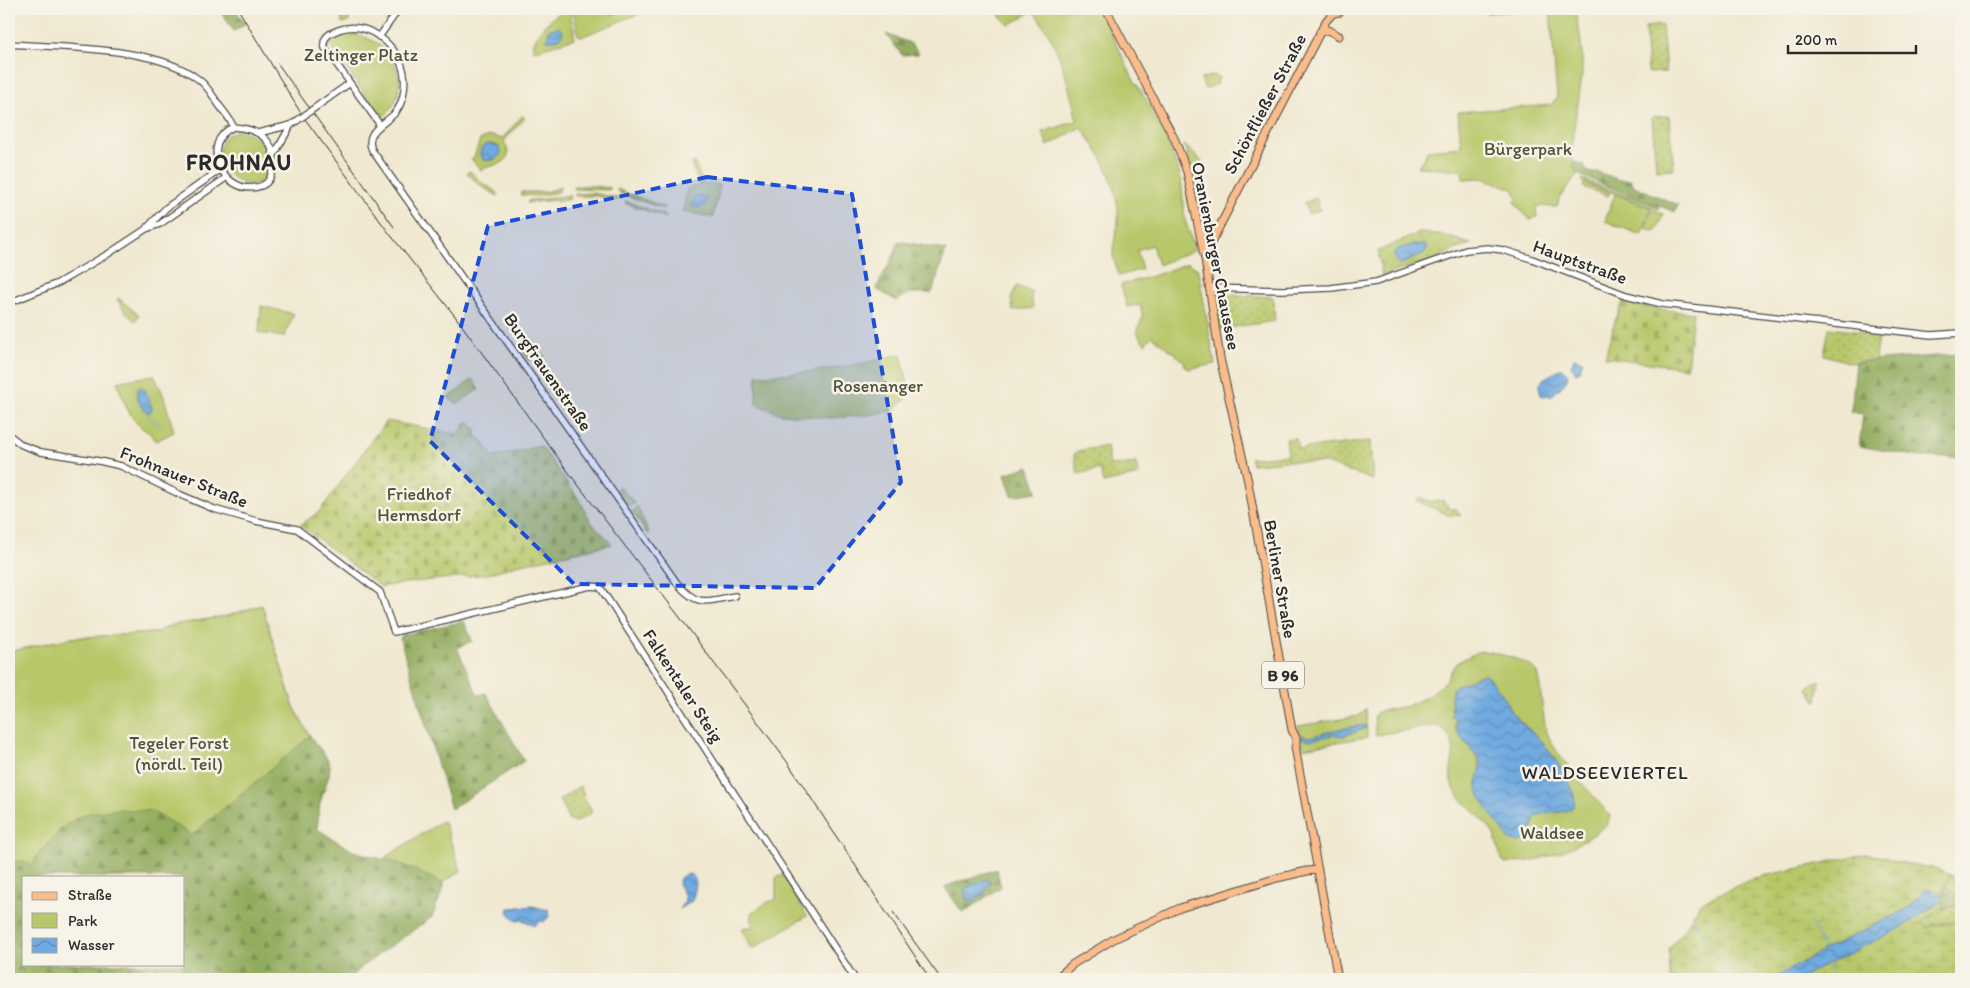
<svg xmlns="http://www.w3.org/2000/svg" width="1970" height="988" font-family="Itim,sans-serif">
	<style>
		.grass { fill: url(#grass-dots); stroke: #72794a; fill-rule: evenodd }
		.forest { fill: url(#forest-firs); stroke: #5e6c44; fill-rule: evenodd }
		.wetland { fill: url(#wetland-marsh); stroke: #72794a }
		.cemetery { fill: url(#cemetery-stones); stroke: #72794a }
		.park { fill: #b8c769; stroke: #72794a; fill-rule: evenodd }
		.water { fill: url(#water-waves); stroke: #4e6a86 }
		.lines { fill: none; stroke-linecap: round; stroke-linejoin: round }
		.stream { stroke: #70aae0; stroke-width: 1 }
		.minor-casing { stroke: #494744; stroke-width: 8 }
		.major-casing { stroke: #494744; stroke-width: 9 }
		.minor { stroke: #fff; stroke-width: 5.5 }
		.major { stroke: #f9bc8a; stroke-width: 7 }
		.tram { stroke: #2b2b2b; stroke-width: 1 }
		.minor-bridge-casing { stroke: #494744; stroke-width: 8; stroke-linecap: butt }
		.minor-bridge { stroke: #fff; stroke-width: 5.5 }
		.marked { fill: #1d4ed8; fill-opacity: 0.2; stroke: #1d4ed8; stroke-width: 4; stroke-dasharray: 10 6; stroke-linejoin: round }
		.labels { text-anchor: middle; dominant-baseline: central; stroke-width: 5; stroke-linejoin: round; paint-order: stroke }
		.shield { fill: #f7f3e8; stroke: #686764; stroke-width: 1 }
		.shield-label { font-size: 16px; font-weight: bold; fill: #2b2b2b }
		.park-label { font-size: 18px; fill: #4e523a; stroke: #f7f3e8 }
		.street-label { font-size: 18px; fill: #2b2b2b; stroke: #f7f3e8 }
		.neighbourhood-label { font-size: 19px; letter-spacing: 1px; fill: #2b2b2b; stroke: #f7f3e8 }
		.district-label { font-size: 22px; font-weight: bold; letter-spacing: 1px; fill: #2b2b2b; stroke: #f7f3e8 }
	</style>
	<defs>
		<pattern id="grass-dots" width="8" height="8" patternUnits="userSpaceOnUse" patternTransform="scale(1.25)"><rect width="8" height="8" fill="#b8c769"/><path d="M2 2h.1M6 6h.1" fill="none" stroke="#9eab5b" stroke-width="1.8" stroke-linecap="round"/></pattern>
		<pattern id="forest-firs" width="22" height="20" patternUnits="userSpaceOnUse" patternTransform="scale(1.25)"><rect width="22" height="20" fill="#92ac5d"/><path d="M5 1l3.5 6h-7zM16 11l3.5 6h-7z" fill="#778c4d"/></pattern>
		<pattern id="wetland-marsh" width="20" height="14" patternUnits="userSpaceOnUse" patternTransform="scale(1.25)"><rect width="20" height="14" fill="#b8c769"/><path d="M1 5h8M5 5V1M11 12h8M15 12V8" fill="none" stroke="#9eab5b"/></pattern>
		<pattern id="cemetery-stones" width="16" height="16" patternUnits="userSpaceOnUse" patternTransform="scale(1.25)"><rect width="16" height="16" fill="#b8c769"/><path d="M2 7V4a2 2 0 0 1 4 0v3zM10 15v-3a2 2 0 0 1 4 0v3z" fill="#9eab5b"/></pattern>
		<pattern id="water-waves" width="16" height="10" patternUnits="userSpaceOnUse" patternTransform="scale(1.25)"><rect width="16" height="10" fill="#70aae0"/><path d="M0 5q4-4 8 0t8 0" fill="none" stroke="#5c8bb6"/></pattern>
	</defs>
	<rect width="100%" height="100%" fill="#f7f3e8"/>
	<filter id="ink" filterUnits="userSpaceOnUse"><feTurbulence type="fractalNoise" baseFrequency=".02" numOctaves="2"/><feDisplacementMap in="SourceGraphic" scale="10" xChannelSelector="R" yChannelSelector="G"/><feConvolveMatrix kernelMatrix="1 2 1 2 8 2 1 2 1" color-interpolation-filters="sRGB"/></filter>
	<filter id="wash" filterUnits="userSpaceOnUse"><feTurbulence type="fractalNoise" baseFrequency=".0096" numOctaves="4" result="noise"/><feDisplacementMap in="SourceGraphic" scale="20" xChannelSelector="R" yChannelSelector="G"/><feGaussianBlur stdDeviation="1.12" result="paint"/><feColorMatrix in="noise" values="0 0 0 0 0 0 0 0 0 0 0 0 0 0 0 0 0 1.4 0 .05"/><feComposite in="paint" operator="in"/></filter>
	<g filter="url(#wash)">
		<rect width="100%" height="100%" fill="#f0e8d0"/>
		<path class="grass" d="M1662,25L1666,72L1648,73L1645,27Z
			M1669,116L1674,169L1656,170L1652,117Z
			M1184,145L1202,161L1194,173L1195,175L1194,177Z
			M470,171L481,182L497,192L498,196L482,187L467,173Z
			M574,186H592L611,188L608,190L574,189Z
			M561,187L558,192L538,196L521,195V192H545Z
			M617,189L664,207L663,209L619,193Z
			M593,193L618,198L617,200L597,196H575V194Z
			M569,195L570,197L566,198L570,199L556,202L555,200L527,203L529,200L547,199Z
			M1316,198L1320,210L1308,214L1304,203Z
			M626,201L664,215L666,218L625,203Z
			M1419,233L1439,234L1471,244L1461,247L1434,259L1382,276L1378,251ZM1416,244L1425,251L1423,254L1402,264L1396,262L1394,254L1398,249Z
			M1223,294L1273,297L1275,321L1221,329L1217,298L1218,295Z
			M1829,328L1879,334L1876,360L1851,363L1824,355Z
			M1296,438L1298,449L1370,441L1373,480L1326,463L1289,461L1252,464L1250,458L1288,455L1286,439Z
			M1107,446L1110,466L1136,463L1139,475L1103,483L1100,469L1078,474L1074,455L1077,451Z
			M619,486L635,503L630,506L627,505L616,490Z
			M1420,497L1432,502L1443,500L1449,508L1456,509L1461,515L1451,516L1417,501Z
			M637,506L649,533L647,534L632,511Z
			M1820,680L1817,701H1816L1808,689L1809,686Z
			M580,786L584,794L583,797L591,808V813L576,822L569,820L559,800Z
			M1950,875L1961,880V920L1934,925L1927,928L1922,922L1943,909L1955,906L1958,897L1945,884Z"/>
		<path class="forest" d="M219,9H235L245,24L234,31Z
			M886,34L910,43L918,52V54L902,55Z
			M1565,159L1585,165V170L1591,173L1598,172L1620,180H1631L1634,186L1678,205L1675,212L1577,174L1559,199L1557,207Z
			M898,241L946,250L932,293H910L897,301L876,289L895,253Z
			M1961,354V369L1951,380L1961,389V457H1921L1859,446L1863,414L1851,412L1856,362Z
			M1029,466L1037,492L1012,496L1005,474Z
			M262,605L293,705L310,736L327,758L330,766L329,775L320,803L317,829L353,851L404,865L442,883L444,886L432,917L364,965L352,977V979H9V652L70,638L154,633L173,625L227,616ZM24,877H184V964H24Z
			M464,621L472,641L457,648L478,695L486,693L524,761L451,809L400,639L402,635Z
			M997,869L1001,887L963,913L944,887ZM981,882L986,890L981,896L973,901L965,898L969,886Z
			M1945,884L1958,897L1955,906L1943,909L1941,895Z"/>
		<path class="wetland" d="M1864,854L1886,857L1894,861L1937,869L1950,875L1941,895L1938,892L1926,889L1907,909L1824,950L1773,979H1670L1669,949L1689,923L1699,903L1754,878Z
			M1943,900V909L1922,922L1927,928L1934,925L1961,920V979H1798Z"/>
		<path class="cemetery" d="M1624,300L1657,309L1693,313L1687,368L1605,357L1615,321Z
			M386,421L458,434L468,421L476,429V436L482,440L493,457L541,446L580,501L591,522L612,544L517,565L487,574L406,583L381,587L300,525L319,512Z"/>
		<path class="park" d="M340,9H348L349,22L342,23Z
			M567,9L570,11L575,38L534,51L532,49C537,29 550,18 567,9Z
			M573,9H614L607,10L611,15L623,9H651L581,37L578,35Z
			M993,9H1099L1120,51L1132,77L1147,101L1168,141L1181,178L1185,220L1195,250L1158,265L1152,245L1137,250L1142,269L1119,276C1117,268 1112,257 1113,249C1114,240 1117,232 1118,223C1120,186 1102,155 1081,127L1048,146L1042,132L1077,121C1067,79 1060,45 1033,11L1009,25Z
			M1487,9H1538L1487,13Z
			M1550,9H1574C1580,29 1583,50 1582,71C1582,93 1564,159 1577,174L1559,199L1557,207L1536,206L1537,217L1529,219L1514,202L1518,199L1513,189L1482,178L1463,179L1462,170L1417,167L1424,158L1428,150L1461,147L1458,112L1551,105L1557,97Z
			M350,34C392,37 417,86 384,116L379,114L329,44L332,39Z
			M1214,75L1219,77L1217,84L1205,89L1201,79Z
			M522,116L525,118L504,141C518,167 492,163 481,170L471,159L474,157L480,140C488,135 493,135 502,139ZM490,144L496,145L501,154L491,161L482,159L484,146Z
			M237,131C256,133 270,143 269,164C269,171 267,177 262,182C228,197 201,138 237,131Z
			M694,162L704,185L715,184L719,186C720,194 714,208 713,218L683,211L687,189L700,186L691,163Z
			M1583,179L1659,207L1658,210L1582,181Z
			M1584,183L1610,193L1608,196L1583,187Z
			M1615,194L1651,208L1641,235L1605,221Z
			M1652,210L1663,214L1656,232L1645,228Z
			M1188,263L1198,269L1215,364L1188,369L1184,364L1185,362L1152,336L1145,344L1139,336L1137,331L1143,317L1140,305L1127,307L1121,285L1156,275Z
			M1017,286L1031,292L1033,308L1013,311L1011,298Z
			M118,298L139,315L135,321L126,313L117,299Z
			M261,306L294,314L284,337L259,333Z
			M530,338L545,357L529,360L519,346Z
			M901,354L910,394L895,410L868,415L830,418L781,414L756,404L757,375C806,374 853,367 901,354Z
			M154,375L163,394L174,432L156,441C149,430 142,430 136,422C126,411 122,395 117,382Z
			M473,379L479,389L458,404L448,398Z
			M262,605L293,705L310,736L192,835L152,811L119,809L89,813L76,818L62,828L37,856L33,866L22,861H9V652L70,638L154,633L173,625L227,616Z
			M1485,651C1497,653 1527,660 1535,670C1542,679 1541,721 1549,737C1560,762 1592,793 1610,816L1608,824C1579,847 1543,863 1505,863C1498,857 1498,840 1492,831C1483,817 1456,799 1452,784C1446,766 1462,750 1446,732C1442,727 1438,726 1432,726L1376,735L1374,717L1376,713L1381,711L1407,706L1428,696L1446,681L1454,666L1458,662L1477,652ZM1480,675L1487,676L1504,697L1511,712L1538,738L1554,760L1569,782L1574,797V805L1571,809L1539,814L1535,817L1533,827L1510,840L1483,798L1479,760L1455,728L1456,720L1452,716V689Z
			M1366,708L1367,737L1303,748L1298,726L1359,716ZM1365,725L1366,728L1343,736L1332,735L1310,740L1301,735L1310,737L1339,729Z
			M442,821L444,822L461,871L442,883L404,865L384,858Z
			M783,875L807,916L752,949L741,930L744,927H752L751,913L768,902L776,900V878Z"/>
		<path class="water" d="M559,27L563,31L561,37L555,40H547L549,30Z
			M490,144L499,147L501,154L495,159L486,161L480,156C480,148 483,145 490,144Z
			M699,196L707,199L706,204L699,208L693,207L692,202L695,197Z
			M1416,244L1426,245L1427,249L1423,254L1402,264L1396,262L1394,254L1398,249Z
			M1574,358L1583,361L1579,372L1576,373L1571,366Z
			M1560,369H1563L1568,374L1566,382L1555,393L1552,395L1541,396L1539,386L1543,379Z
			M139,387L143,388L148,395L152,409L149,413C140,408 134,397 139,387Z
			M1484,674C1489,677 1501,692 1504,697C1508,702 1508,709 1513,714C1520,723 1530,730 1538,738C1549,749 1579,789 1574,805C1570,816 1544,810 1535,817C1531,831 1527,847 1510,840C1499,824 1483,807 1477,788C1475,779 1484,770 1480,761C1473,745 1455,739 1456,720L1452,717L1451,696L1454,687Z
			M1365,725L1366,728L1343,736L1332,735L1310,740L1301,738L1300,735L1310,737L1339,729Z
			M686,874C701,874 695,892 692,901L679,909L685,901L684,894L678,884L680,878Z
			M985,880H991C986,891 980,901 967,900L964,889Z
			M1926,889L1938,892L1943,900L1901,928L1798,979H1773L1824,950L1907,909Z
			M532,906L549,910V917L544,922L539,921L535,926L523,920L516,921L508,912L509,908Z"/>
		<g class="lines">
			<path class="stream" d="M148,413L150,419L157,422L160,427
				M1691,913L1730,979
				M1810,921L1824,950
				M1828,964L1832,979"/>
		</g>
	</g>
	<g filter="url(#ink)">
		<g class="lines">
			<defs>
				<path id="minor" d="M379,37L399,9
					M9,44C60,48 157,46 198,79C207,85 213,96 219,105C224,112 231,119 233,127
					M323,102L350,83
					M380,125L325,48L324,42C326,34 332,33 338,30C368,19 399,46 404,74C406,88 403,104 394,114C383,125 364,132 372,150L677,583C698,608 706,601 735,596
					M233,127C263,129 280,144 271,175C269,182 264,186 257,187C224,195 198,143 233,127Z
					M258,133L291,125L298,120
					M274,155L291,125
					M146,229L160,224L227,177
					M1209,288L1282,290L1331,288L1376,282L1466,250L1488,248L1503,250L1532,259L1626,295L1662,304L1931,335L1961,333
					M9,303L58,283L108,254L146,229L166,208L221,169
					M9,435L22,445L41,452L99,461L121,466L181,495L214,509L256,521L297,529L380,592L394,632L590,586L600,587L855,979"/>
				<path id="major" d="M1106,9L1175,140L1187,172L1205,259L1220,358L1248,482L1292,730L1296,738V749
					M1328,9L1334,13L1340,12L1343,9
					M1320,32L1328,30L1339,36
					M1199,227L1208,234L1218,229
					M1203,252L1207,249L1212,241L1326,21L1333,13
					M1295,747L1338,979
					M1051,979L1059,976L1073,964L1114,939L1180,908L1277,878L1307,871L1318,870"/>
			</defs>
			<use href="#minor" class="minor-casing"/>
			<use href="#major" class="major-casing"/>
			<use href="#minor" class="minor"/>
			<use href="#major" class="major"/>
			<path class="tram" d="M238,9L302,115L389,233L455,316L572,477L685,624L788,763L930,979
				M278,64L394,227
				M893,912L941,979"/>
			<defs>
				<path id="minor-bridge" d="M298,120L323,102"/>
			</defs>
			<use href="#minor-bridge" class="minor-bridge-casing"/>
			<use href="#minor-bridge" class="minor-bridge"/>
		</g>
	</g>
	<path class="marked" d="M707,177L852,194L901,482L815,588L574,584L430,441L488,226Z"/>
	<g class="labels">
		<rect class="shield" x="1262" y="661.5" width="42" height="27" rx="4"/>
		<g class="shield-label">
			<text x="1283" y="675">B 96</text>
		</g>
		<g class="park-label">
			<text x="361" y="55">Zeltinger Platz</text>
			<text x="1528" y="149">Bürgerpark</text>
			<text x="878" y="386">Rosenanger</text>
			<text x="419" y="494">Friedhof<tspan x="419" dy="21">Hermsdorf</tspan></text>
			<text x="179" y="743">Tegeler Forst<tspan x="179" dy="21">(nördl. Teil)</tspan></text>
			<text x="1552" y="833">Waldsee</text>
		</g>
		<g class="street-label">
			<text transform="translate(1265 104) rotate(-62)">Schönfließer Straße</text>
			<text transform="translate(1216 256) rotate(79)">Oranienburger Chaussee</text>
			<text transform="translate(1580 262) rotate(20)">Hauptstraße</text>
			<text transform="translate(548 372) rotate(55)">Burgfrauenstraße</text>
			<text transform="translate(184 477) rotate(22)">Frohnauer Straße</text>
			<text transform="translate(1280 579) rotate(80)">Berliner Straße</text>
			<text transform="translate(683 686) rotate(57)">Falkentaler Steig</text>
		</g>
		<g class="neighbourhood-label">
			<text x="1605" y="772">WALDSEEVIERTEL</text>
		</g>
		<g class="district-label">
			<text x="239" y="162">FROHNAU</text>
		</g>
	</g>
	<rect width="1970" height="988" fill="none" stroke="#f7f3e8" stroke-width="30"/>
	<rect x="22" y="876" width="162" height="90" fill="#f7f3e8" stroke="#a5a39c"/>
	<rect x="32" y="892" width="25" height="8" fill="#f9bc8a" stroke="#a5a39c"/>
	<text x="68" y="900" font-size="15" fill="#2b2b2b">Straße</text>
	<rect x="32" y="913" width="25" height="15" fill="#b8c769" stroke="#a5a39c"/>
	<text x="68" y="926" font-size="15" fill="#2b2b2b">Park</text>
	<rect x="32" y="938" width="25" height="15" fill="url(#water-waves)" stroke="#a5a39c"/>
	<text x="68" y="950" font-size="15" fill="#2b2b2b">Wasser</text>
	<path d="M1788 45v8h128v-8" fill="none" stroke="#2b2b2b" stroke-width="2.5"/>
	<text x="1795" y="45" font-size="15" fill="#2b2b2b" stroke="#f7f3e8" stroke-width="4" paint-order="stroke">200 m</text>
</svg>
